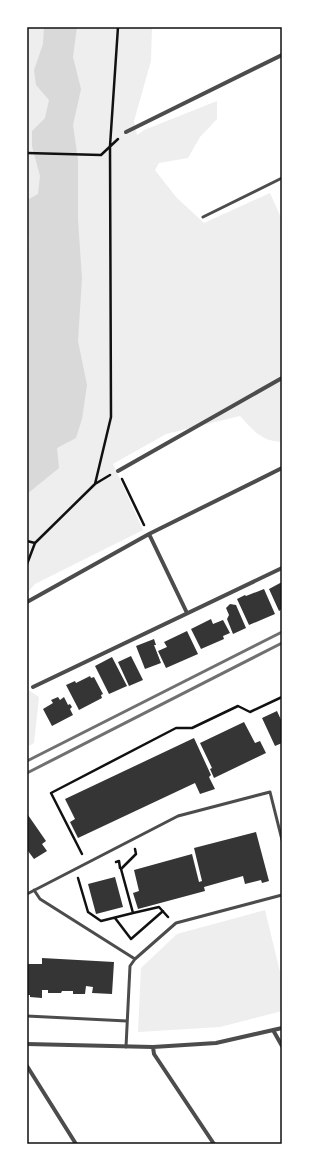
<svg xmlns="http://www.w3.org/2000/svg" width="309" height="1171" font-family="Cabin,sans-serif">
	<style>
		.green { fill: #eee }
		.water { fill: #d9d9d9 }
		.building { fill: #353535 }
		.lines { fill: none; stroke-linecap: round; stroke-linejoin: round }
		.path { stroke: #111; stroke-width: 2.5 }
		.service { stroke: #4c4c4c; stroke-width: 3 }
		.minor { stroke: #4c4c4c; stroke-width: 4 }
		.rail { stroke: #707070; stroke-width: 3 }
		.neatline { fill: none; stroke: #111; stroke-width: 1.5 }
	</style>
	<rect width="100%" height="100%" fill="#fff"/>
	<path class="green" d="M27,27H152L151,61L134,121L137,135L144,130L217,101V119L200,137L188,158L159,163L155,170L176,197L204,223L270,193L282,220V442C260,440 255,432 240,416L166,434L113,464L143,530L35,584L27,593Z
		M27,689L39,697L34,743L27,747Z
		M265,910L282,980V1011L220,1027L138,1032L141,968L177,934Z"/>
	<path class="water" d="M44,27H77L73,57L81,89L73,125L78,160V220L82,278L78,341L87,385L82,419L76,438L57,448L59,468L27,494V252L29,239L27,234V200L38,194L40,176L32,146V131L45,118L49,100L36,85L34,70L43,44Z"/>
	<path class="building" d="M282,582V609L279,611L269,589Z
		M264,589L275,614L249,625L237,599L245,595L246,596Z
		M230,604L236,605L246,628L233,634L227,619L229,615L226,608Z
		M211,619L213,624L223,620L230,633L223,636L224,639L201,649L191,629Z
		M187,631L198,654L166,668L158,651L167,647L164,642Z
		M154,639L156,645H154L161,663L145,669L136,646Z
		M131,656L143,680L129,686L118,662Z
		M112,657L127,686L109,694L95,666Z
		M90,676L91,678L94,677L103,694L101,695L102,698L79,710L66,685L75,681L76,683Z
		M58,697L60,700L64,697L68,705L70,704L72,707L70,709L73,715L52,726L43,709L53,703L51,700Z
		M277,711L282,722V743L275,746L262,718Z
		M244,722L255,743L260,741L266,753L214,778L210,769L212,768L200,743Z
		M194,738L211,775L209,777L215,789L200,794L195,783L78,838L70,822L75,819L65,799Z
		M28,815L46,841L42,844L47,851L34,859L28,851H27V816Z
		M256,832L269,881L262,883L261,880L245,884L243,876L204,887L205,891L138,909L133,893L139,891L134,870L192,854L199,882L202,881L194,848Z
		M115,877L123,907L96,914L88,884Z
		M42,958L114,962L112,994L92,993L93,987L86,986L85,994H73V991H62L61,993H48V990H42V998L30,997V995H27V964H42Z"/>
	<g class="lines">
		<path class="path" d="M27,153L101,155L118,139
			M122,479L144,525
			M95,484L110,475
			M27,541L35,543
			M27,564L35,543L95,484L111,417L110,146L118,27
			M135,849L136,854L121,869L133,913L159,907L168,917
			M82,854L51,793L176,728H192L238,706L250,712L282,697
			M116,862L119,861L120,868
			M78,878L88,912L101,921L133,913
			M115,918L131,939L163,911"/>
		<path class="service" d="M203,217L282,178
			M34,890L40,899L135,959
			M27,894L178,816L270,792L282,840
			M27,1016L127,1021
			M126,1047L130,966L135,959L176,923L282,895"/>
		<path class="minor" d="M126,132L282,55
			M118,471L282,378
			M149,534L187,613
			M27,602L149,534L282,468
			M33,687L282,568
			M273,1030L282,1046
			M27,1044L153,1047L216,1043L282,1028
			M153,1047L154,1054L214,1144
			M27,1066L76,1144"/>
		<path class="rail" d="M27,761L282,632
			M27,773L282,643"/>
	</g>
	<rect width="309" height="1171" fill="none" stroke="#ffffff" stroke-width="56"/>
	<rect x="28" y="28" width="253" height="1115" class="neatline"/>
</svg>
